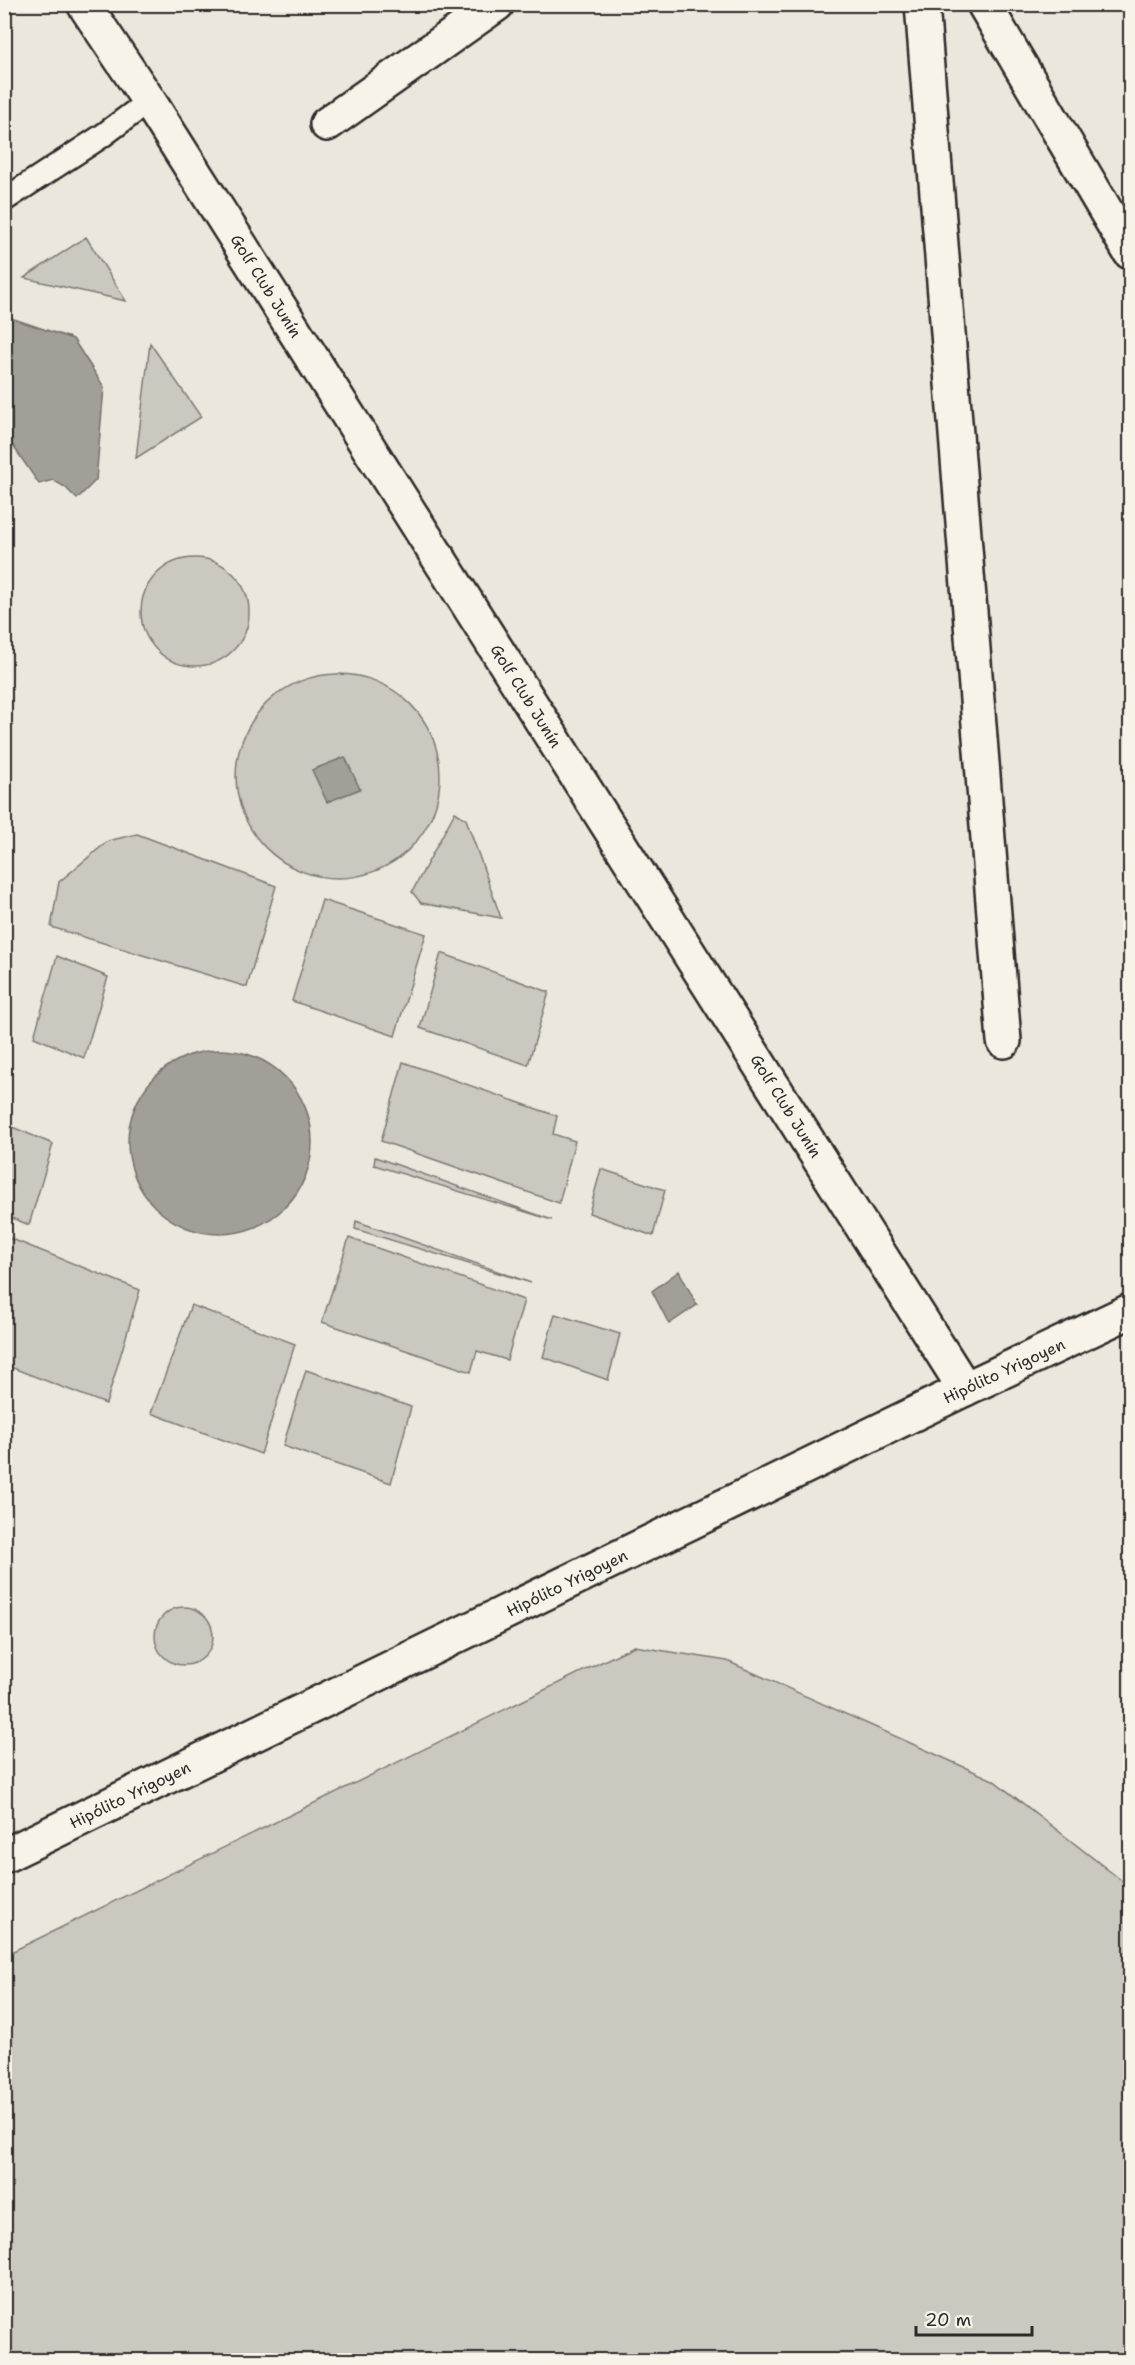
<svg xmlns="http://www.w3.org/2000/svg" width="1135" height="2365" font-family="'Shantell Sans',sans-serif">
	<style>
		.green { fill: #cbc8bf; stroke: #7b7a75; stroke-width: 1.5 }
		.water { fill: #a29f98; stroke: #72716c; stroke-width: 1.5 }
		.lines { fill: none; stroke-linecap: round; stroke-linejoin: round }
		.service-casing { stroke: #2b2b2b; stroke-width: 27 }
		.minor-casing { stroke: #2b2b2b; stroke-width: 38 }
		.tertiary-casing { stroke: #2b2b2b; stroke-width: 38 }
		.service { stroke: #f7f3e8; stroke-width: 22 }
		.minor { stroke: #f7f3e8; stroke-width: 33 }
		.tertiary { stroke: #f7f3e8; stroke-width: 33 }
		.labels { text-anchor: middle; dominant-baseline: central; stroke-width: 4.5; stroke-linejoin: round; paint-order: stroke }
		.street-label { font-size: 16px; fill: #2b2b2b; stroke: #f7f3e8 }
	</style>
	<rect width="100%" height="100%" fill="#ebe7dd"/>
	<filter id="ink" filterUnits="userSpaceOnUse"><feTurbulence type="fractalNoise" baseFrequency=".0167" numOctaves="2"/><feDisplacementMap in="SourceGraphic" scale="12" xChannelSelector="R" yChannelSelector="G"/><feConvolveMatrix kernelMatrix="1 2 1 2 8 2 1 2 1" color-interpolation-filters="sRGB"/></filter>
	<g filter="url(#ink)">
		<path class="green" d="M86,237L126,301L24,278Z
			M150,343L201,417L136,458Z
			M141 612a54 54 0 1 1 108 0a54 54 0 1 1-108 0Z
			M236 776a102 102 0 1 1 204 0a102 102 0 1 1-204 0Z
			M455,812L466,819L501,918L421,903L412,892Z
			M137,834L276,886L247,987L51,927L59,882L108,841Z
			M322,900L426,934L395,1036L292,1001Z
			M441,953L549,992L528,1065L420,1028Z
			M57,956L108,977L84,1058L34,1037Z
			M403,1062L557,1116L553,1134L575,1141L559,1203L381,1141Z
			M5,1124L53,1144L29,1225L5,1215Z
			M375,1157L552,1220L374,1165Z
			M601,1169L665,1190L653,1236L589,1213Z
			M356,1221L531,1283L355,1229Z
			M4,1236L140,1290L106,1404L5,1365Z
			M349,1238L524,1300L507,1360L477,1351L471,1372L322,1322Z
			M191,1305L295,1344L261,1454L151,1413Z
			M555,1314L620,1334L608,1380L543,1357Z
			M306,1370L411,1407L391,1483L283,1446Z
			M155 1636a29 29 0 1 1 58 0a29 29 0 1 1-58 0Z
			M634,1646L727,1661L993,1780L1130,1887V2360H5V1955Z"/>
		<path class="water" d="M5,316L73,339L104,387L96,480L77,499L65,487L53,480L39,484L5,434Z
			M345,757L360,789L327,802L312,770Z
			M128 1142a92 92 0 1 1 184 0a92 92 0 1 1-184 0Z
			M679,1271L697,1305L669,1324L652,1291Z"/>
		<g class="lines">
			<defs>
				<path id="service" d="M4,200L102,136L149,101"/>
				<path id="minor" d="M84,4L149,101L965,1389
					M922,4L1004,1041
					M984,4L1130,252
					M327,124L497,4"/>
				<path id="tertiary" d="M4,1856L965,1389L1130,1311"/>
			</defs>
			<use href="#service" class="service-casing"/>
			<use href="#minor" class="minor-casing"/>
			<use href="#tertiary" class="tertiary-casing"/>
			<use href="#service" class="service"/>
			<use href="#minor" class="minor"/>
			<use href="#tertiary" class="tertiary"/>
		</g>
	</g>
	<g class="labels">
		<g class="street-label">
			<text transform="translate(266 286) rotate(58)">Golf Club Junín</text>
			<text transform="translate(526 696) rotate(58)">Golf Club Junín</text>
			<text transform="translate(786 1106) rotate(58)">Golf Club Junín</text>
			<text transform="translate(1004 1371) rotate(-25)">Hipólito Yrigoyen</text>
			<text transform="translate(567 1583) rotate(-26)">Hipólito Yrigoyen</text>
			<text transform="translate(130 1795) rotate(-26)">Hipólito Yrigoyen</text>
		</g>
	</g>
	<rect width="1135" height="2365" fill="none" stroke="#f7f3e8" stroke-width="24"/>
	<rect x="12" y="12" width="1111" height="2341" fill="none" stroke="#2b2b2b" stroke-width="2" filter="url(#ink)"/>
	<path d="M916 2326v9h116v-9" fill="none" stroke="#2b2b2b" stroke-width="3"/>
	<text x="925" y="2326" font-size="18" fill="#2b2b2b" stroke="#f7f3e8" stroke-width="4.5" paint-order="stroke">20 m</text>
</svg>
